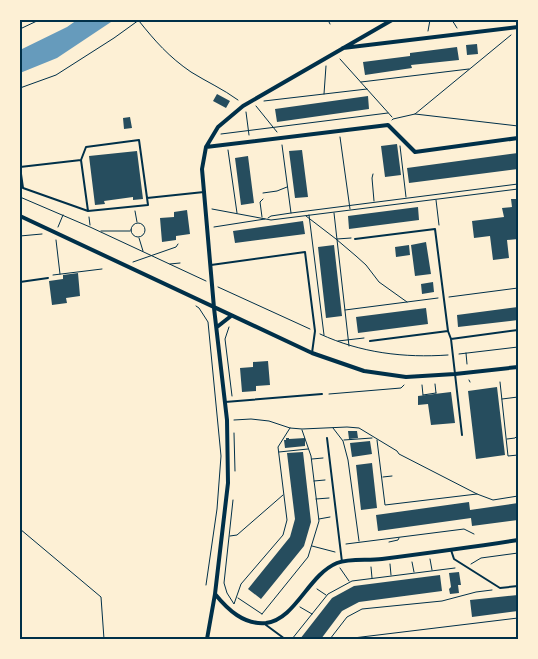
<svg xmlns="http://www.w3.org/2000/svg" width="538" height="659" font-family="Poppins,sans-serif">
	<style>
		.water { fill: #669bbc }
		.building { fill: #264d5e }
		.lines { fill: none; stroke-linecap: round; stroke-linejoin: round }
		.path { stroke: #003049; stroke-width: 1 }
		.service { stroke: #003049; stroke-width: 2 }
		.minor { stroke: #003049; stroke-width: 4 }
		.neatline { fill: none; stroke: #003049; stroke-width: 2 }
	</style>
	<rect width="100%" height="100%" fill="#fdf0d5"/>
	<path class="water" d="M77,20H114L57,58L20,73V50L67,27Z"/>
	<path class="building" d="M477,44L478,54L467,55L466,45Z
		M457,47L459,60L411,65L412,68L365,75L363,62L410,56V53Z
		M217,94L230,101L226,108L213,101Z
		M368,96L369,109L277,122L275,109Z
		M130,117L132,128L124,129L123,118Z
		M397,144L401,175L385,177L381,146Z
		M302,150L308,197L295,198L289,151Z
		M137,151L143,199L133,200V197L104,201L105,204L95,205L89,156Z
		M518,153V169L409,183L407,168Z
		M248,156L254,203L241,205L235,158Z
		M511,199H518V239L507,240L509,258L493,260L490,236L474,238L472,221L504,217L502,208L512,207Z
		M418,207L419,220L349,229L348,216Z
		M187,210L190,234L176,236V240L162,242L160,218L174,217V212Z
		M303,221L305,234L235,243L233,231Z
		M426,242L431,274L415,276L411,245Z
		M334,245L342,316L326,318L318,247Z
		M409,245L410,255L396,257L395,247Z
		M78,273L80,296L66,298L67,303L52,305L49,281L63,279V275Z
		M433,282L434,292L422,294L421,284Z
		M518,307V320L458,327L457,315Z
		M426,308L428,324L358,333L356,317Z
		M268,361L270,385L256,386V391L242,392L240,368L253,367V362Z
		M497,387L505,455L476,459L468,391Z
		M451,392L455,423L431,425L428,404L418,405V396Z
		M348,431H357L358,438L349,439Z
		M286,438H289V439L305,438V446L285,448L284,440H286Z
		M370,441L372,454L352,457L350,443Z
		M303,452L311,522L304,546L261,599L248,589L290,537L295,519L287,453Z
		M372,463L377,508L361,510L356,465Z
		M469,502L470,510L518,503V520L472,526L471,518L378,531L376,515Z
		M459,572L461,585H458L459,593L450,594L449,589L451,587L449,573Z
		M440,575L442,591L359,602L342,611L321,639H300L332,598L354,586Z
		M518,595V611L472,617L470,600Z"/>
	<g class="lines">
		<path class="path" d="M328,20L330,24
			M452,20L457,28
			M139,21C155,41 169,57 191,72C207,82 223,89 238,100
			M20,29L39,20
			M428,31L430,20
			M340,59L392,117
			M361,82L469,69
			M20,88L56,75L114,38L139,20
			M324,94L326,66
			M264,101L367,89
			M256,106L277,132
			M246,112L249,135
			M415,114L518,126
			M392,120L393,119L415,114L511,35
			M221,134L388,113
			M340,137L350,209
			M282,145L291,213
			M400,146L406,197
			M228,150L237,213
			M373,174L372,178L374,201
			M263,193L277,191L287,187
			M20,197L90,227L206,281
			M436,200L439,225
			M212,209L271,220L518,189
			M135,211L137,222
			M334,213L349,346
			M309,215L324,335
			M306,216L336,239L356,256L366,265L379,282L407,302
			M89,217L90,225
			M262,217L260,202L263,199
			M268,218L271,216L291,213L518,184
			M131 230a7 7 0 1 1 14 0a7 7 0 1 1-14 0Z
			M58,227L63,215
			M214,227L265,219
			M101,231H130
			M20,236L42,234
			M139,238L143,251
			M337,239L351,238
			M56,240L60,274
			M133,262L176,247L178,244
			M170,264L180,263
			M53,275L102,269
			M218,287L310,329
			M449,297L518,288
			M196,306L199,308L208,322L221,456L217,509L206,585
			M345,310L438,298
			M229,327L225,339L232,396
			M320,334C361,353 404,358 448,355
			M338,341L364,338
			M466,353L467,364
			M459,354L518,347
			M469,380L470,382
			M500,382L508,456L518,455
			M435,384L436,393
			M422,385L423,395
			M329,394L401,388L404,385
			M423,395L436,393
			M502,399L518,397
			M234,420L251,419L269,421L290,428L302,429L347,427L359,428L397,451L399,454L477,494L493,500L518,496
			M333,428L343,441L348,460L359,541
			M234,433L235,471
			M507,439L515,438L518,435
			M344,440L372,438
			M377,440L385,505L477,494
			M279,452L308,449
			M312,459L323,458
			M383,477L392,476
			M314,481L325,480
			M316,499L329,498
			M233,500L224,583L227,593L234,604L241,584L283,535L287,520L278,447L290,428
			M319,519L330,517
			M20,529L101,597L104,639
			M230,536L237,535L283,495
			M389,542L398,540L399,538
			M346,544L464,529L474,534
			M312,546L335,552
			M430,559L432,570
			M412,562L414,572
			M390,564L391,575
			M471,564L481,558L518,553
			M371,567L372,578
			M340,568L349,581
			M317,589L326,595
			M238,598L262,614
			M300,607L312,614
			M262,614L308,557L319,521L311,456L302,430
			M292,639L328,594L352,581L455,568
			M330,639L347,617L362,609L442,601L476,592L492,590
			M345,639L518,618"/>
		<path class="service" d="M20,167L23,188L88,211L148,205L139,140L86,147L81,160
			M20,167L81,160L88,211
			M147,198L204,192
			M355,239L435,229L448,331L451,339L462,435
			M211,265L305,252L315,331L312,353
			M20,282L48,278
			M451,339L518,330
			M370,341L448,331
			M225,402L322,394
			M327,438L342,562
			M451,550L454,559L500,588L518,586
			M266,625L285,639"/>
		<path class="minor" d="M392,20L243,106L218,127L206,147L202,169L204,192L214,308L227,420L228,483L215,594C228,610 244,625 266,623C296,619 308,575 337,563C350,558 368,561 382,559C428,553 473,547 518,540
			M343,48L518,27
			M206,147L388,125L415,152L518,138
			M20,216L312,353L364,371L406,377L455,374L518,367
			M217,327L231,316
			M207,639L215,594"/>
	</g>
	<rect width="538" height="659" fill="none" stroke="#fdf0d5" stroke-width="42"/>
	<rect x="21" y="21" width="496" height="617" class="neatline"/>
</svg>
